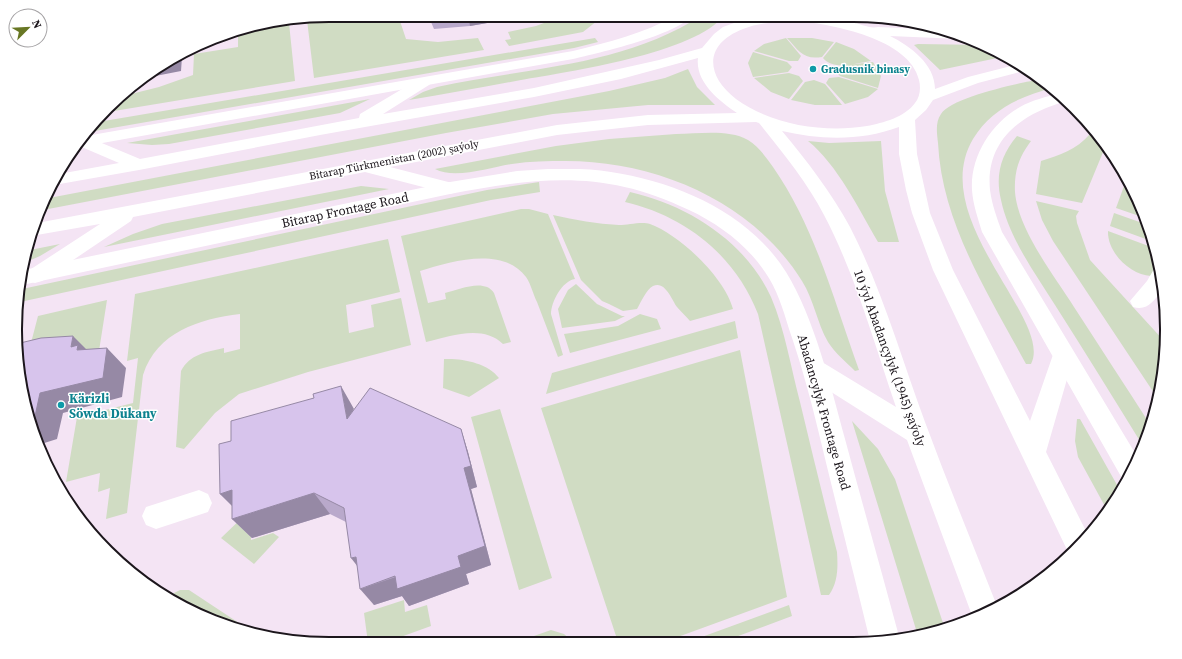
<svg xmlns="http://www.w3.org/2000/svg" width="1182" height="659" font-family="'Source Serif 4',serif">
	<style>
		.green { fill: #d0dcc3 }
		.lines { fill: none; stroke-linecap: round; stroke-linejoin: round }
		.minor { fill: #fff; fill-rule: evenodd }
		.major { fill: #fff; fill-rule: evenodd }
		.wall { fill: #b9a9cb }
		.shaded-wall { fill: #9689a5 }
		.building { fill: #d7c4ec; stroke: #9689a5 }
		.culture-dot { fill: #0f9aa8; stroke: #fff; stroke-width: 1.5 }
		.labels { text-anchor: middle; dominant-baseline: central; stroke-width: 3; stroke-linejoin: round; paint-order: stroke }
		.far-culture-label { font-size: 11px; font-weight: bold; fill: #0d838f; stroke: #fff; text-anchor: start }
		.far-street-label { font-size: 11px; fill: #1c161c; stroke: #fff }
		.street-label { font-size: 13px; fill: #1c161c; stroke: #fff }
		.culture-label { font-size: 13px; font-weight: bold; fill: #0d838f; stroke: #fff; text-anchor: start }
		.rim { fill: none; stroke: #1c161c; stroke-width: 2 }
	</style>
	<rect width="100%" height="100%" fill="#f4e4f4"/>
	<path class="green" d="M343,15H398L406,39L438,42L478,38L484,50L314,78L307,20Z
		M565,15H612L597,21L583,32L509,46L505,40L511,39L508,32L536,26Z
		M702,15H724C697,53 567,72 521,80C483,87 446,94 409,100L423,92L437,87C527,67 623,67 702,15Z
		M289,23L295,81L108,112L123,96L159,87L193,75L194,54L238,47V31Z
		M595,38L598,42L574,48L89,132L98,122Z
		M786,38L801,56L798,61H789L754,51L764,44Z
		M787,38H812L834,42L822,57C803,60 799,51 787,38Z
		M836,42L854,49L871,61C857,63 834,71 823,58Z
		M918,44L983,45L1007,56L940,70L914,45Z
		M753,52L787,62L792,67L788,72L753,77L748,63Z
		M873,62L881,76L878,88L840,76L835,71L839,66Z
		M688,69L697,87L715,105H648L553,114L446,133L43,210L49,198L609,91L665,78Z
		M789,73L799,76L803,81L789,99L771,92L754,78Z
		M839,77L878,89L868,97L845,104L826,83L829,78Z
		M1041,79L1053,88C1021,96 991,109 973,139C926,219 1054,320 1031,364H1026C989,295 942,224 938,143C937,134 935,122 941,114C952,97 1020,83 1041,79Z
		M814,80L825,84L842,105H815L791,100L805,82Z
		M370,99L340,113L169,144L152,145L127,143Z
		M676,134C699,134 728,129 748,140C758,146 766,157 773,167C815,227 834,301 859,370L855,371C846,362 835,353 828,342C817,323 814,300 802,281C753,202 657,161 566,161C548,161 530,161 512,164C491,167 455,180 435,169L556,146L609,139Z
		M1090,134L1103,139L1106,145L1082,203L1036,194L1041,161C1060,155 1076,150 1090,134Z
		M1017,136L1031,141C1019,157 1014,171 1015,192C1018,230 1054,275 1074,307C1100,347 1126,387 1151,426L1143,446C1114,399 1085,352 1055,305C1035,273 1009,238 1001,200C995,175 1001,155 1017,136Z
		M808,141L829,143L881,141L885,191L899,242H878C860,211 837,164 808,141Z
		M1127,178L1135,191L1145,218L1116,208Z
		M539,182L540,192L491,200L20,302L22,289L487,190Z
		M361,186L389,189L104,247L133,234L162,224Z
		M630,192C688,205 746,242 771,297C785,330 791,368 800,402C812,452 824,502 837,552C838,568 838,582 829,595H821L758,314C735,255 685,216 625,202Z
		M1036,201L1079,211L1076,216L1077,223L1090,260L1165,342L1164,371L1158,399L1053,241L1042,220Z
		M521,209H529L548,214L575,279C562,281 551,302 551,314L563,355L558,357C551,339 544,320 537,302C533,294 531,284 526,277C503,246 451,261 420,271L428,303L446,299L445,293C459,290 484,278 494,293L511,342L503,344C483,324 450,336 426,342L401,236Z
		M1114,213L1148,225L1154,242L1110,226Z
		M553,215C575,220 597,224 619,225C628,225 642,221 650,224C680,235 725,278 733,309L690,321C686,316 681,312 677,307C672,300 665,280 653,286C646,290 641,302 637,309L623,311L609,304L602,301L581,280Z
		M1108,231L1154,248L1158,268L1151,276C1130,275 1107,252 1108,231Z
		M388,239L400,292L346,305L349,333L374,327L371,305L401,298L411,345L308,372L239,394L215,413L184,449L176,447L181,371C190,354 206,352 224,348V353L240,349V314C199,319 157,332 143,375L127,513L106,519L110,488L98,492L100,473L66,482L77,417L133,403L138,358L127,361L135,294Z
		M60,244L40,256L24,263L25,251Z
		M576,284L597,304L622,316H625L615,321L562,328L558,309L568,290Z
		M107,300L99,351L26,362L38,316Z
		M640,314L657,319L661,329L570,353L564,334L618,326Z
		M735,321L738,338L546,394L552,373Z
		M740,350L787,597L664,642H618L541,408Z
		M444,359C462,358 488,363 499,378L469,397L443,388Z
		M500,409L552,578L519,590L471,417Z
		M1077,419H1080L1121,492L1107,510L1078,457L1075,441Z
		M852,421L878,449L895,479L945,629L918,636Z
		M247,513L251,516V540L273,533L279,537L254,564L221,538Z
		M180,590H189L248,629L250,634L172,602L170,600L174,593Z
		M404,600L405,612L427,605L431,626L384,643H368L364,613Z
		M789,605L792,616L722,642H688Z
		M551,630L564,634L573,642L514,643Z"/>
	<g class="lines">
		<path class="minor" d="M676,15H692C678,35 598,53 573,59L80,147L76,146L86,136L573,51C608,42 644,34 676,15Z
			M1060,93L1067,101C1023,113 985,139 990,190C992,205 997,218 1002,232L1138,458L1127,482L1123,480L982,232C978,218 973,205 972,190C970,157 991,123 1020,107C1032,100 1046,97 1060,93Z
			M548,169C569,169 590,168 611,172C677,182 749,213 786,272C814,317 831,387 845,439C863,506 882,573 900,640L870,641C854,575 837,508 821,442C812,404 802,366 789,329C783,309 777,289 765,272C747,245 719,224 689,210C605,169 539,177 450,194L22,285L24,270L450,182L517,171Z
			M1159,267L1162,291C1153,301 1148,311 1133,307L1130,301L1147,281L1154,269Z
			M199,490L208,494L212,503L208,512L156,529L146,525L142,516L146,507Z"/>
		<path class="major" d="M763,16C793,16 822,14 851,21C860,24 870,29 878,27L946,30L966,37L960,39L890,36C910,46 935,64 935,89L968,77L1019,64L1028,70L978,83L933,100L926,110L915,120L917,154L930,213L953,270L1030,421L1055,349L1063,346L1071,349L1074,355L1046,452L1088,535L1070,556L933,270L912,213L906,190L899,154V127C861,141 821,140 782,131C807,161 831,192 850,227C882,289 901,357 925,422C948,484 973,545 997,606L973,618L907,440L806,376L802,369L806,362L814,360L822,362L896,407C874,343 856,276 824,215C807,182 783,153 759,123L756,122L648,125L557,135L390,167L456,184L459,188L456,192L450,194L365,172L133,217L131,221L42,281L35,283L28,281L25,276L28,271L100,224L31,236L37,223L557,125L648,115L737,113C719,101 695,82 698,58L621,79L534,97L320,135L139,170L54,185L59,174L119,163L77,145L85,136L140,159L359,118L360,114L419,79H429L432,82L429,85L383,114L534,88L659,60L702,48L714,34L723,27L745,19ZM797,21C832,24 910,39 919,80C921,88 920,97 915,103C905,117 883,123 867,126C824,133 772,125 736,99C705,75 704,44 743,29C760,22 779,22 797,21Z"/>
	</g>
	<path class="wall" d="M428,15H526L516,18L470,26L434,29Z
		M354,410L461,429L468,452L477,487L471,489L491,565L466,574L469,584L409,606L402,596L374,605L357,566L346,522L330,514L252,538L232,519V505L220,494Z"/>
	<path class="shaded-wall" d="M468,15H526L516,18L470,26Z
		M182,57L181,71L140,79Z
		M73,336L93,356L71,347Z
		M107,348L126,368L122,397L63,413L57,439L38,445L32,421L40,393Z
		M341,386L354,409L347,419Z
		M461,429L468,452L477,487L471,489L491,565L466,574L469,584L409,606L402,596L374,605L360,589L458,556L464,468Z
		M232,490L240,514L220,494Z
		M314,493L330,514L252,538L232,519Z
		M356,557L365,576L351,558Z"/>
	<path class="building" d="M73,336L71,347L78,345L77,350L107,348L103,378L40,393L34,421H32L16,350V344L41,338Z
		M341,386L347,419L370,388L461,429L471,466L464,468L485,546L458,556L461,567L397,589L395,576L360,589L356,557L351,558L344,508L314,493L232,519V490L220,494L219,444L231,441V421L314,398L313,394Z"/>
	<g class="culture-dot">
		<circle cx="813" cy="69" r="4"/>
		<circle cx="61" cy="405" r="4"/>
	</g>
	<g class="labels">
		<g class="far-culture-label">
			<text x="821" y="69">Gradusnik binasy</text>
		</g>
		<g class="far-street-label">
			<text transform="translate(394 160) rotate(-11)">Bitarap Türkmenistan (2002) şaýoly</text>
		</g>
		<g class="street-label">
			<text transform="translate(345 210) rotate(-12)">Bitarap Frontage Road</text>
			<text transform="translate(890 358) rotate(70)">10 ýyl Abadançylyk (1945) şaýoly</text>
			<text transform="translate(824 412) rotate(74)">Abadancylyk Frontage Road</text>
		</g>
		<g class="culture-label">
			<text x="69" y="398">Kärizli<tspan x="69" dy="15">Söwda Dükany</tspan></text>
		</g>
	</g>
	<path d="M0 0H1182V659H0ZM329 22H853A307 307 0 0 1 1160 329V330A307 307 0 0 1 853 637H329A307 307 0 0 1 22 330V329A307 307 0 0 1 329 22Z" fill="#fff" fill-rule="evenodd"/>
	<path class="rim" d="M329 22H853A307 307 0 0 1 1160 329V330A307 307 0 0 1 853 637H329A307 307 0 0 1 22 330V329A307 307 0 0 1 329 22Z"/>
	<g transform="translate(28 28) rotate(66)"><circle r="19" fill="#ffffff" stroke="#a4a2a4"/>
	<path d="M0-3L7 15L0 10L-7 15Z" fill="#687724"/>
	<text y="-6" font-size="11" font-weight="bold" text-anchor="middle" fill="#1c161c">N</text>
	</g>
</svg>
